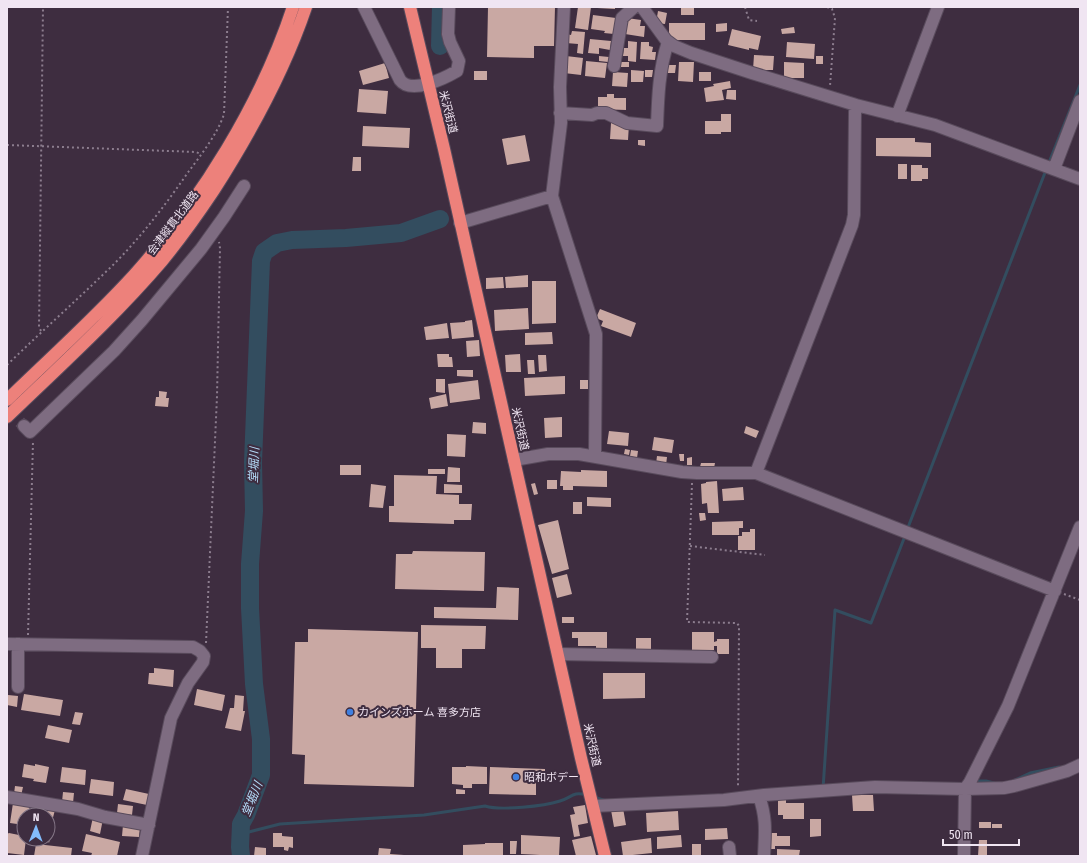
<svg xmlns="http://www.w3.org/2000/svg" width="1087" height="863" font-family="'Fira Sans Condensed','Noto Sans JP',sans-serif">
	<style>
		.lines { fill: none; stroke-linecap: round; stroke-linejoin: round }
		.stream { stroke: #334d5f; stroke-width: 3 }
		.river { stroke: #334d5f; stroke-width: 18 }
		.building { fill: #c9a8a3 }
		.minor-tunnel { stroke: #59495b; stroke-width: 12; stroke-dasharray: 12 6; stroke-linecap: butt }
		.minor-casing { stroke: #594b5c; stroke-width: 14 }
		.highway-casing { stroke: #594b5c; stroke-width: 14 }
		.path { stroke: #8c7d8e; stroke-width: 2; stroke-dasharray: 2 3; stroke-linecap: butt }
		.minor { stroke: #7e6c81; stroke-width: 12 }
		.highway { stroke: #ed817b; stroke-width: 12 }
		.shop-dot { fill: #3f7fe0; stroke: #3e2d40; stroke-width: 1.5 }
		.labels { text-anchor: middle; dominant-baseline: central; stroke-width: 4; stroke-linejoin: round; paint-order: stroke }
		.street-label { font-size: 11px; fill: #f0e5f2; stroke: #3e2d40 }
		.poi-label { font-size: 11px; fill: #f0e5f2; stroke: #3e2d40; text-anchor: start }
		.water-label { font-size: 12px; font-style: italic; fill: #b5ddfa; stroke: #3e2d40 }
	</style>
	<rect width="100%" height="100%" fill="#3e2d40"/>
	<g class="lines">
		<path class="stream" d="M1048,165L1080,85
			M907,530L1046,170
			M1015,780L1030,773L1059,767
			M974,781H986L994,783
			M823,789L835,610L871,623L905,536
			M594,797L606,801
			M241,834L280,824L424,815L485,806C501,811 544,806 560,801C571,798 573,791 586,795"/>
		<path class="river" d="M440,46L441,7
			M241,856L240,847L241,824L246,815L261,775V739L254,684L250,608V564L254,511L253,462L261,261L264,252L277,243L292,240L346,238L401,233L440,219"/>
	</g>
	<path class="building" d="M488,7H555L554,46H534V58L487,57Z
		M578,7H591L588,30L575,28Z
		M597,7H615V9L597,8Z
		M681,7H694V15H681Z
		M658,11L667,13L665,24L656,23Z
		M593,15L616,18L614,34L604,33L605,31L591,29Z
		M627,18L641,20L640,26H645L644,37L625,34Z
		M669,23H705V40H669Z
		M727,23V31L716,32V24Z
		M794,27L795,33L782,34L781,29Z
		M732,29L761,36L758,50L749,48V50L728,45Z
		M572,31L585,32L583,54L577,53L578,44L566,43L567,34L571,35Z
		M590,39L611,41L610,50L599,48V54L588,53Z
		M628,41L637,42L636,62L628,61V56H623L624,48H628Z
		M641,42H649V46L653,47L652,52H656L655,60L640,59Z
		M787,42L815,44L814,59L786,57Z
		M754,55L774,56L773,70H753Z
		M566,56L583,58L581,75L564,73Z
		M599,56L609,57L608,62L599,61Z
		M816,56H823V64H816Z
		M586,61L607,63L605,78L585,76Z
		M620,62H629V67H619Z
		M679,62H694L693,82L678,81Z
		M784,62L804,63V78H784Z
		M385,63L389,78L363,85L359,71Z
		M667,65H676L675,73H667Z
		M631,70L644,71L643,82H631Z
		M645,70H653L652,77H645Z
		M474,71H487V80H474Z
		M613,72L628,73L627,87L612,86Z
		M699,72H711V81H699Z
		M730,81L731,88L722,90L724,100L706,102L704,88L714,86L713,84Z
		M359,89L388,91L386,114L357,112Z
		M727,90H736V100L726,99Z
		M607,94H614V98H626V110L598,109V97H607Z
		M721,114H731V132H721V134H705V121H721Z
		M611,123L629,124L628,140L610,139Z
		M363,126L410,128L409,148L362,146Z
		M525,135L530,161L507,165L502,139Z
		M876,138H915V142L931,143V157L876,156Z
		M638,140H645V146L638,145Z
		M353,157H361V171H352Z
		M898,164H907V179H898Z
		M911,165H922V168H928V179H922V181H911Z
		M528,275V287L506,288L505,277Z
		M503,277L504,288L486,289V278Z
		M532,281H556V323L532,324Z
		M528,308L529,329L495,331L494,310Z
		M600,309L636,323L631,337L601,326L603,321L596,318Z
		M472,320L474,337L452,339L450,323L465,322V321Z
		M447,323L449,338L426,340L424,327Z
		M552,332L553,344L525,345V333Z
		M479,340L480,356L467,357L466,341Z
		M437,354H449V357H452L453,367H438Z
		M520,354L521,372H506L505,355Z
		M538,355H546L547,371L539,372Z
		M527,360H534L535,374H528Z
		M457,370H473V377L457,376Z
		M565,376V394L525,396L524,378Z
		M436,379H445V393L436,392Z
		M478,380L480,399L450,403L448,384Z
		M580,380H588V389H580Z
		M159,391L167,392L166,398H169L168,407L155,406L156,397H159Z
		M446,394L448,406L431,409L429,398Z
		M562,417V437L545,438L544,418Z
		M473,422L486,423V434L472,433Z
		M746,426L759,431L756,438L744,433Z
		M609,431L629,433L628,446L607,444Z
		M447,434L466,435L465,457L447,456Z
		M654,437L674,440L672,453L652,450Z
		M625,449L630,450L629,455L624,454Z
		M631,450L638,451L637,458L630,456Z
		M679,454H684V461H680Z
		M657,456L667,457L666,465L656,464Z
		M692,457V465H687V458Z
		M701,463H715L714,468L700,467Z
		M340,465H361V475H340Z
		M448,467L460,468V482H447Z
		M428,469H445V474H428Z
		M581,470L607,471V487L573,486V490H563V486H560L561,471L581,472Z
		M394,475L437,476L436,494L459,495V504H472L471,520H454V524L389,522V506H394Z
		M547,480H557V489H547Z
		M717,481L719,513H708L707,503L702,504L701,484L706,483V482Z
		M535,483L538,494L534,495L531,484Z
		M371,484L386,486L383,508L369,507Z
		M444,484L462,485V493H444Z
		M743,487L744,500L723,501L722,489Z
		M587,497L611,498V507L587,506Z
		M573,502H582V514H573Z
		M699,513H705L706,520L700,521Z
		M558,520L569,569L552,574L538,525Z
		M743,521V528H739V535H712V522Z
		M750,529H755V550H738V536H742V532H750Z
		M413,551L485,552L484,591L395,589L396,554H412Z
		M567,574L572,594L557,598L552,578Z
		M497,587L519,588L518,620L434,618V607L496,608Z
		M562,617H574V623H562Z
		M421,625L486,626L485,649H462V668H436V648H421Z
		M308,629L418,632L414,787L304,784L305,755L292,754L295,642H308Z
		M572,632H607V648H596V646H578V638H572Z
		M692,632H714V642L717,641V639H729V654H717V646H714V650H692Z
		M636,638H651V650L636,651Z
		M154,668L174,670L173,687L148,684L149,673H154Z
		M603,673H645V698L603,699Z
		M197,689L225,695L222,711L194,705Z
		M24,694L63,700L60,716L21,710Z
		M8,695L18,696L17,707L7,705Z
		M235,695L244,696L243,711H245L241,731L225,728L230,708H234Z
		M75,712L83,713L80,725L72,724Z
		M48,725L72,730L69,743L45,738Z
		M24,764L35,766V764L49,767L46,783L33,781L34,779L22,777Z
		M466,766L487,767V784H472V788H463V785L452,784V767H466Z
		M62,767L86,770L85,785L60,782Z
		M490,767L545,769V779H536V795L489,794Z
		M91,779L114,782L113,796L89,793Z
		M15,786L23,787L21,796L14,794Z
		M126,789L149,794L147,805L123,800Z
		M456,789L465,790V794H456Z
		M63,792L74,793L73,803L62,802Z
		M852,795H873L874,811H853Z
		M778,800H786V803H804V819H783V815H778Z
		M13,803L30,806L28,815H24V825L10,823Z
		M118,804L133,806L132,815L117,813Z
		M585,805L588,823L578,825L580,836L574,837L570,815L575,814L573,807Z
		M38,806L55,810L51,825H53L49,843L48,841L43,840L48,839V815H36Z
		M623,808L626,825L614,827L611,810Z
		M678,811L679,830L647,832L646,813Z
		M93,817L103,819L100,834L90,831Z
		M810,819H821V836L810,837Z
		M979,822H991V828H979Z
		M992,824H1002V828H992Z
		M123,825L140,827L139,837L122,836Z
		M727,828L728,839L705,840V829Z
		M9,833L24,836V839H26L24,855L7,853V834Z
		M273,833H282V836L293,837V848L289,847L288,851L284,850V847H273Z
		M769,833H777V836H790V846H775V849H769Z
		M86,834L120,842L117,856H91L92,853L82,851Z
		M521,835L560,837L559,856L521,854Z
		M681,835L682,847L657,849V837Z
		M591,836L596,855L576,856L572,840Z
		M651,838L652,853L623,856L621,842Z
		M979,840H987V856H978Z
		M510,841H517L516,854H510Z
		M485,843H503V856H463V845L485,844Z
		M36,844L72,848L71,856H34Z
		M692,844H701V856H692Z
		M255,847L266,848V856H254Z
		M379,848L391,849L390,854L404,855V856H378Z
		M777,849L800,850L799,856H777Z"/>
	<g class="lines">
		<path class="minor-tunnel" d="M7,409L24,426"/>
		<defs>
			<path id="minor" d="M364,7L400,80C411,95 445,78 457,71L459,61L450,42L448,34L449,7
				M564,7L560,87L561,123L552,196L596,334L595,454
				M642,7L666,40L674,46L691,53L752,73L856,105L935,125L1080,179
				M614,66L622,18L634,7
				M560,113L592,115L597,113H606L627,123L657,126C658,97 659,69 668,42
				M897,116L938,7
				M1054,169L1080,101
				M460,223L552,196
				M24,426L30,432L114,351L142,320L201,249L224,217L244,186
				M514,460L548,454H579L682,472L697,473H756L1055,591
				M756,473L852,225L854,215L855,112L856,105
				M7,644L193,647L200,651L204,656L203,662L188,683L171,718L142,856
				M18,644V687
				M558,654L712,657
				M759,796C767,819 765,833 764,856
				M7,797L78,809L105,817L149,825
				M593,806L724,800L764,795L875,787L965,789L1004,788L1014,786L1067,771L1080,765
				M729,847L730,856
				M964,856L965,789L970,782L1008,706L1080,527"/>
			<path id="highway" d="M410,7L444,149L581,758L605,856
				M7,400C49,359 94,319 134,275C202,199 261,104 293,7
				M7,417C60,366 115,316 162,261C181,238 198,214 214,190C251,132 284,72 306,7"/>
		</defs>
		<use href="#minor" class="minor-casing"/>
		<use href="#highway" class="highway-casing"/>
		<path class="path" d="M745,7L749,20L757,21
			M827,7L832,9L835,18L830,86
			M7,145L196,152L201,154
			M41,331L39,327L43,7
			M7,365C42,331 78,299 113,265C142,236 166,204 189,171C201,155 218,133 224,114L228,7
			M692,483L687,622L737,623L739,626L738,787
			M690,546L765,555
			M1064,594L1080,600
			M28,635L33,441
			M206,643L217,396L220,248L219,242"/>
		<use href="#minor" class="minor"/>
		<use href="#highway" class="highway"/>
	</g>
	<g class="shop-dot">
		<circle cx="350" cy="712" r="4"/>
		<circle cx="516" cy="777" r="4"/>
	</g>
	<g class="labels">
		<g class="street-label">
			<text transform="translate(448 112) rotate(76)">米沢街道</text>
			<text transform="translate(173 223) rotate(-53)">会津縦貫北道路</text>
			<text transform="translate(520 429) rotate(77)">米沢街道</text>
			<text transform="translate(592 745) rotate(77)">米沢街道</text>
		</g>
		<g class="poi-label">
			<text x="358" y="712">カインズホーム 喜多方店</text>
			<text x="524" y="777">昭和ボデー</text>
		</g>
		<g class="water-label">
			<text transform="translate(254 465) rotate(-88)">堂堀川</text>
			<text transform="translate(252 799) rotate(-68)">堂堀川</text>
		</g>
	</g>
	<rect width="1087" height="863" fill="none" stroke="#f0e5f2" stroke-width="16"/>
	<g transform="translate(36 827) rotate(1)"><circle r="19" fill="#3e2d40" stroke="#857787"/>
	<path d="M0-3L7 15L0 10L-7 15Z" fill="#83bcfb"/>
	<text y="-6" font-size="11" font-weight="bold" text-anchor="middle" fill="#f0e5f2">N</text>
	</g>
	<path d="M943 839v6h76v-6" fill="none" stroke="#f0e5f2" stroke-width="2"/>
	<text x="949" y="839" font-size="12" fill="#f0e5f2" stroke="#3e2d40" stroke-width="3" paint-order="stroke">50 m</text>
</svg>
